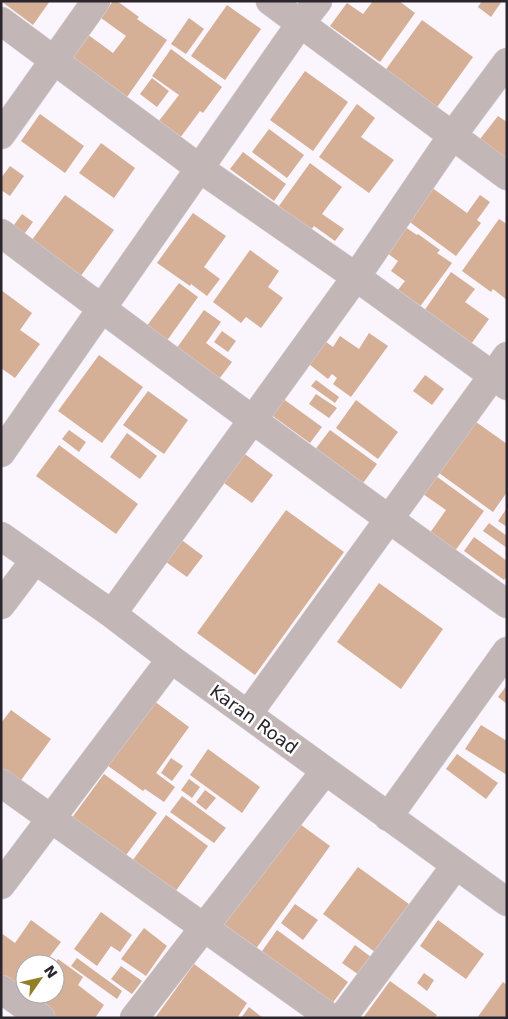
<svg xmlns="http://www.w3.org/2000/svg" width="508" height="1019" font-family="'DejaVu Sans',sans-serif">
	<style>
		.building { fill: #d5af96 }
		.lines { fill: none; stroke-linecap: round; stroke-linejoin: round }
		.minor-casing { stroke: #d6d0d8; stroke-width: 29 }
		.minor { stroke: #c2b6b6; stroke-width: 28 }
		.labels { text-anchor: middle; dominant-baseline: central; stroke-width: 5; stroke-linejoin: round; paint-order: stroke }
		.street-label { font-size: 18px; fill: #2b252d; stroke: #fff }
	</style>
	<rect width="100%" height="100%" fill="#fbf5fd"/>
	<path class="building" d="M1,1H50L33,25Z
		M113,1H117L139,17L137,19L167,40L127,97L71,56L87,34L113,53L126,36L101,18Z
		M373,1H399L415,13L380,62L330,26L347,3L363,14Z
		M482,1H502L491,17L478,7Z
		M227,5L261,29L225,80L191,56Z
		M189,18L204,29L186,54L171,44Z
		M422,20L473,57L435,110L384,72Z
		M171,49L222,87L203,113L200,111L177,142L155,126L179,95L152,76Z
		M305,71L348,102L313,151L270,120Z
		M152,78L169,91L157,107L140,94Z
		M357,104L375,118L361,137L394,160L369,193L319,157Z
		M40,114L84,146L65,173L21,141Z
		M498,116L507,122V159L480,139Z
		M269,129L304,155L287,178L252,152Z
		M101,143L135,168L114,198L79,173Z
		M243,152L286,184L274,201L230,169Z
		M310,163L342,187L322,214L344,229L335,241L314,226L311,230L279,206Z
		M10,166L24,176L10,196L1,190V178Z
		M431,187L467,213L480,195L490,202L477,220L481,223L456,256L407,220Z
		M65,195L114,230L75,284L26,248Z
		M193,213L226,236L204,267L220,279L207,296L191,284L190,286L157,263Z
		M22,214L33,222L22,237L11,229Z
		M499,219L507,224V300L493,289L491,292L462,271Z
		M405,227L417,235L418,234L440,250L437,253L452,263L416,312L394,295L405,281L391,271L398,261L387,253Z
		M250,250L279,271L268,287L283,298L261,328L246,317L241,323L213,302Z
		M451,272L475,289L465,302L489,319L471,344L422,314Z
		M179,283L198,297L166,342L146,327Z
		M1,290L32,313L20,330L40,344L15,378L1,368Z
		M204,310L221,322L206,343L232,362L216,383L174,352Z
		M222,331L236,341L228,352L214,342Z
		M369,333L388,346L351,397L333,384L337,378L332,374L328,379L305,361L322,339L333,347L340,336L359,349Z
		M99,355L143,387L102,443L58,411Z
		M425,375L444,389L432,405L413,391Z
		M316,380L339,397L335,403L311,386Z
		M148,391L188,420L164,454L123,425Z
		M316,394L337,408L329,418L309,404Z
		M282,398L322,427L310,443L270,414Z
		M356,400L398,432L378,459L336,428Z
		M476,422L507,444V492L493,512L439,473Z
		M69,430L86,442L79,452L62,439Z
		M330,430L377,464L358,490L311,455Z
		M127,433L157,456L140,479L110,457Z
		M59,445L138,504L116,534L36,476Z
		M238,449L273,475L252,503L217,478Z
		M436,476L484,511L452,555L427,537L446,510L423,494Z
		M507,508V527L498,521Z
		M286,510L344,552L255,675L197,633Z
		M489,523L507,536V548L483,531Z
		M175,535L203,556L187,577L159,557Z
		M474,537L507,561V576L504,580L464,551Z
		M379,583L443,629L401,689L337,642Z
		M507,685V704L498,697Z
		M150,698L189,727L156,773L175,787L164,802L145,789L143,791L104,763Z
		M11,710L51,739L19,783L1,770V723Z
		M481,725L507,741V775L465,749Z
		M208,749L260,787L242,813L190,775Z
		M457,754L498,783L486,799L446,769Z
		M171,758L183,766L172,781L161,773Z
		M104,774L157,813L124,858L71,819Z
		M189,779L200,787L192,798L181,790Z
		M205,790L216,798L206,810L196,802Z
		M182,796L226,828L214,843L170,812Z
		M166,815L208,846L170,899L127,868Z
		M297,822L330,846L255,950L221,926Z
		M358,867L413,907L379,955L323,914Z
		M295,904L318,920L303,940L281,923Z
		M101,912L132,935L120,952L111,946L97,966L74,949Z
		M31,920L61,942L44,964H25V994L1,985V933L15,943Z
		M438,920L484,954L466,979L420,946Z
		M144,928L167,946L146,976L121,959Z
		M277,930L348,982L326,1012L255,961Z
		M355,945L375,960L362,977L342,963Z
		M77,958L122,991L117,999L71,966Z
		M58,959L83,977L78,985L104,1005L95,1018H43L25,1004L32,994H55V964H54Z
		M194,964L247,1003L237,1018H155Z
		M121,966L142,981L132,994L111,979Z
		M424,973L434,980L427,991L417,983Z
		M390,981L437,1015L434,1018H363Z
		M503,982L507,985V1018H477Z
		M249,1007L263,1018H241Z"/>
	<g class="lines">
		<defs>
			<path id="minor" d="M270,1L507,176
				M1,21L199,168L356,277L507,386
				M1,135L96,1
				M1,233C168,359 337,482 507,604
				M1,453L300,24L318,1
				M1,536L112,614L171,659L507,902
				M1,605L35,560
				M112,614L356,277L452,136L507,62
				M248,714L507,356
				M1,783L331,1018
				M388,817L507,651
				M1,885L171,659
				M1,989L41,1018
				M134,1018L325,771
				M342,1018L456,865"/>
		</defs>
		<use href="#minor" class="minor-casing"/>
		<use href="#minor" class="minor"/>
	</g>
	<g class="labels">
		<g class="street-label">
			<text transform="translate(254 719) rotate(36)">Karan Road</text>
		</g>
	</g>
	<rect width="508" height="1019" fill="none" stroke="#2b252d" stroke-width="5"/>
	<g transform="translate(40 979) rotate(56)"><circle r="24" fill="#ffffff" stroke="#aaa8ab"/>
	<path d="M0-4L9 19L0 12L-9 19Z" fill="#927f26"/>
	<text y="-8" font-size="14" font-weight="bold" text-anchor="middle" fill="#2b252d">N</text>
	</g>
</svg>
